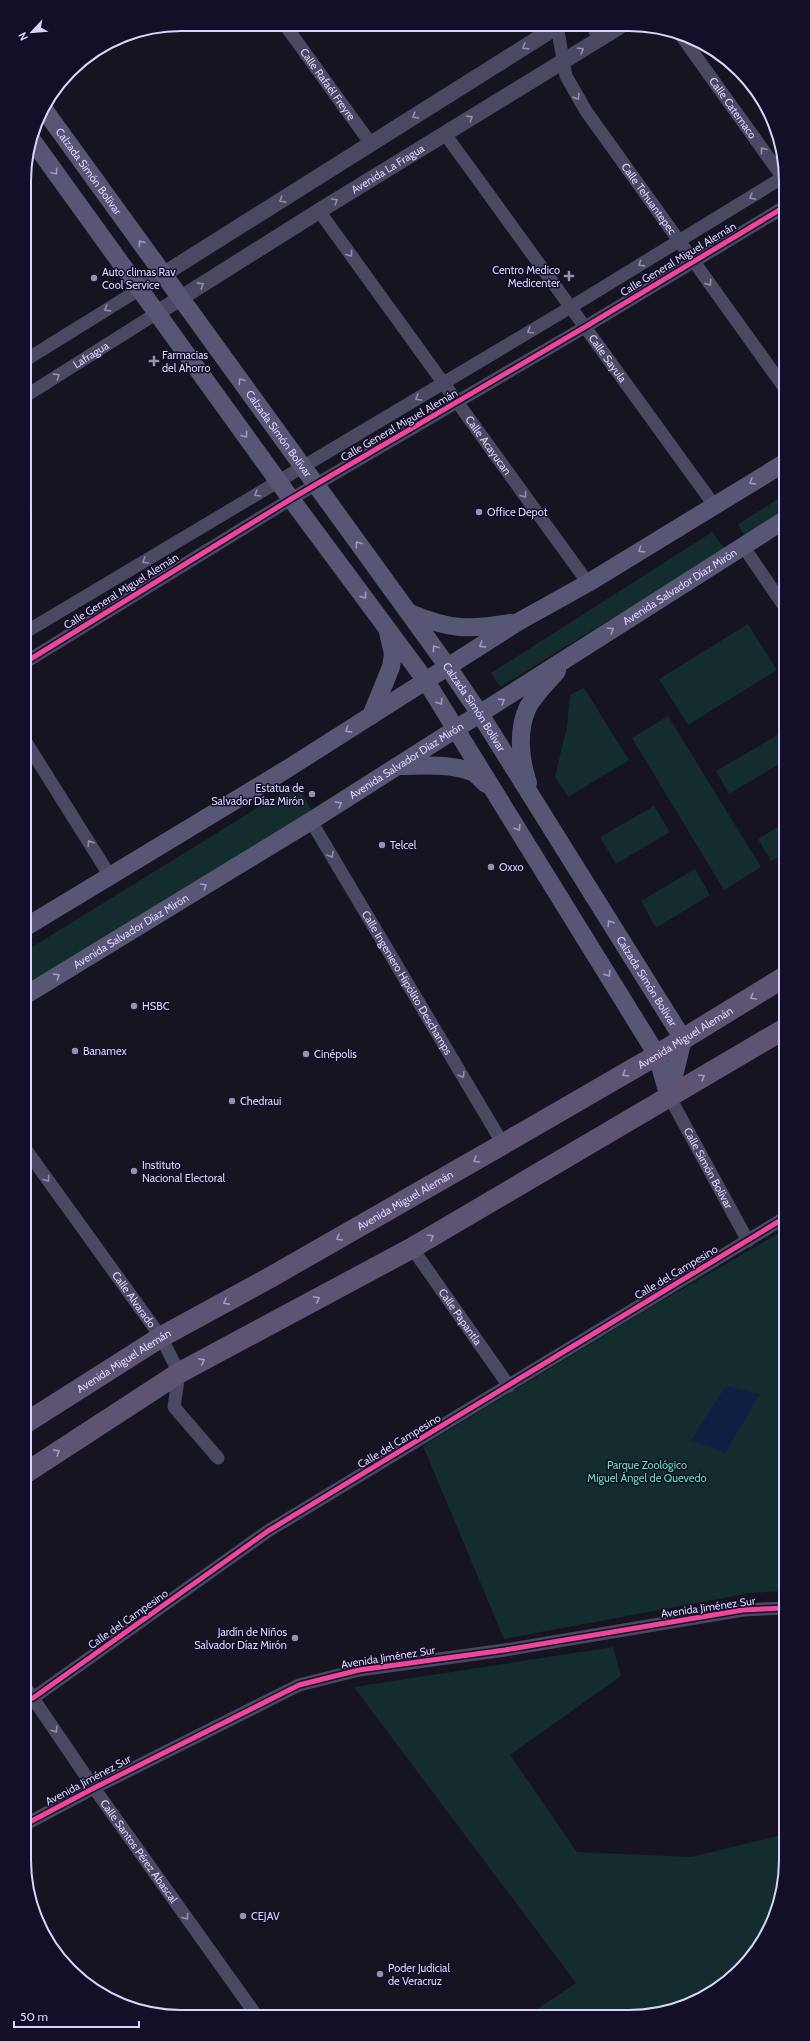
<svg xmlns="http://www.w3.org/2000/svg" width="810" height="2041" font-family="Cabin,sans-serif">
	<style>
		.green { fill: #132c2d }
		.water { fill: #0d2144 }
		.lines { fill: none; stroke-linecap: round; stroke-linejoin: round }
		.minor { stroke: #4a4962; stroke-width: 13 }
		.tertiary { stroke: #4a4962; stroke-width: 16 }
		.secondary { stroke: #575674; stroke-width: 18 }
		.primary { stroke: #5e5373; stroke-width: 21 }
		.cycleway-casing { stroke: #130f26; stroke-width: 8 }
		.cycleway { stroke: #ed469a; stroke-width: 5 }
		.oneway { stroke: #928eb0 }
		.oneway2 { stroke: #9e9bc0 }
		.oneway3 { stroke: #a29ac0 }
		.poi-dot { fill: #9591b1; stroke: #130f26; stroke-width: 1.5 }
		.labels { text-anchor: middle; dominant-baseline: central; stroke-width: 3; stroke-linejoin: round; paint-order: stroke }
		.street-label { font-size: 11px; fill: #d9d4ff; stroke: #130f26 }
		.poi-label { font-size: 11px; fill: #d9d4ff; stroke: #130f26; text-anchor: start }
		.park-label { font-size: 11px; fill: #5fe0c0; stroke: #130f26 }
		.rim { fill: none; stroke: #d9d4ff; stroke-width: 2 }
	</style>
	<rect width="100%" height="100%" fill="#161421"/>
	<path class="green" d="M786,494V513L745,537L738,524Z
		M712,532L725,549L500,687L491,673Z
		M748,624L777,670L688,725L659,679Z
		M584,688L629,760L568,797L555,777L567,726L570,695Z
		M668,716L761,867L724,890L632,738Z
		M786,730V760L729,794L716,771Z
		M296,784L312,811L24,985V952Z
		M654,806L670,832L616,864L600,837Z
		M786,822V852L771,861L758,839Z
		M695,869L710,895L656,928L641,901Z
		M786,1229V1591L750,1593L504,1639L423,1446L643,1312Z
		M613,1647L621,1676L510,1755L577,1852L691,1857L786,1834V1870L774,1920L753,1956L716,1991L670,2012L629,2017L527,2016L576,1983L354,1687Z"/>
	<path class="water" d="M726,1386L760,1394L725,1453L691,1440Z"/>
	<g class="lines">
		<g class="minor">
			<path id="s1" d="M285,25L371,144"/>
			<path id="s2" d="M557,26L566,76L586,111L786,390"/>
			<path d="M594,27L598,40"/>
			<path id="s3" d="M680,34L786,182"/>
			<path id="s4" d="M445,134L714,505"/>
			<path id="s5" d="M319,211L588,583"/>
			<path d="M24,361L140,289"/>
			<path id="s6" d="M24,397L157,313"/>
			<path d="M743,546L786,609"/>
			<path d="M24,633L571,307L785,176"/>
			<path d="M24,663L291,499L585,327L786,206"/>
			<path d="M24,739L110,876"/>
			<path id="s7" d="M311,821L503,1144"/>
			<path id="s8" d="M669,1096L748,1241"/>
			<path id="s9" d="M24,1147L161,1337L179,1373L174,1407L218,1458"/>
			<path id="s10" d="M412,1248L509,1386"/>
			<path d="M24,1406L33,1419"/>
			<path id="s11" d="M24,1685L94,1788L256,2015"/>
			<path d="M33,1698L268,1531L786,1217"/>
			<path d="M24,1825L94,1788L299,1685L359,1670L505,1650L743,1610L786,1608"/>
		</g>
		<g class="tertiary">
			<path d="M140,289L558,26"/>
			<path id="s12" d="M157,313L319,211L619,27"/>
		</g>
		<g class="secondary">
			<path id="s13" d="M43,108L448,667L480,714L683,1039L669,1096"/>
			<path d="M32,140L291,499L426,681L657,1055L668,1094"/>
			<path d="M410,613C450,630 469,630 511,623"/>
			<path d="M371,716L391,667L393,654L388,632"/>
			<path d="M399,766C422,766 450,763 472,772C477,774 482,781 486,784"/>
			<path d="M528,783C520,759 517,730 528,707C535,694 548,682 557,671"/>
			<path d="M24,928L287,769L518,622L588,583L786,462"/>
			<path id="s14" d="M24,996L311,821L786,519"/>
		</g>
		<g class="primary">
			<path id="s15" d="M24,1424L161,1337L271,1277L524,1132L657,1055L786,976"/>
			<path d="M24,1474L179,1373L412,1248L786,1028"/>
		</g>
		<defs>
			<path id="cycleway" d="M24,663L291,499L585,327L786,206
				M33,1698L268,1531L786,1217
				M24,1825L94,1788L299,1685L359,1670L505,1650L743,1610L786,1608"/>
		</defs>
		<use href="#cycleway" class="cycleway-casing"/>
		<use href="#cycleway" class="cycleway"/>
	</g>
	<defs><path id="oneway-chevron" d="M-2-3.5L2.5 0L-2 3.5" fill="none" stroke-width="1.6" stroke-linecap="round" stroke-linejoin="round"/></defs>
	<g class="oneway">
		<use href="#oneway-chevron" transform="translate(525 47) rotate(148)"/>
		<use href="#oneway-chevron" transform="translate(581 50) rotate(-32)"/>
		<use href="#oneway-chevron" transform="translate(577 97) rotate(58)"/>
		<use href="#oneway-chevron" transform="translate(415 116) rotate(148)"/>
		<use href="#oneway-chevron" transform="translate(470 118) rotate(-32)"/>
		<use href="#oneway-chevron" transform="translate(763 150) rotate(-126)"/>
		<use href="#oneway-chevron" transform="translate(752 197) rotate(149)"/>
		<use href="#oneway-chevron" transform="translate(282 200) rotate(148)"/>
		<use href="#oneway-chevron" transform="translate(335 201) rotate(-31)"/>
		<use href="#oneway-chevron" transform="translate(350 254) rotate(54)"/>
		<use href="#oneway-chevron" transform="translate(641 264) rotate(148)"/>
		<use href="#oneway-chevron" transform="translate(709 283) rotate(54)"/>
		<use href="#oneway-chevron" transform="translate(201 285) rotate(-32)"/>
		<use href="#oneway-chevron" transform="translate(107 309) rotate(148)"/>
		<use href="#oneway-chevron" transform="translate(530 331) rotate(149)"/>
		<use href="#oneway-chevron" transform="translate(57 376) rotate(-32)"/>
		<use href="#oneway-chevron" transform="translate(418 398) rotate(149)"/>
		<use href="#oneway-chevron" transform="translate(257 494) rotate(149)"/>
		<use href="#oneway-chevron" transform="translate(524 495) rotate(54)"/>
		<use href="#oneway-chevron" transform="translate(145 561) rotate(149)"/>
		<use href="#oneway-chevron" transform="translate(90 843) rotate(-122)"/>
		<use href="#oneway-chevron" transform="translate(331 855) rotate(59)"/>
		<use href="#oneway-chevron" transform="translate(462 1075) rotate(59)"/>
		<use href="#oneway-chevron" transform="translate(47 1179) rotate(54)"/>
		<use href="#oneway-chevron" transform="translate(55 1730) rotate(56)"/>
		<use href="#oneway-chevron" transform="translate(186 1917) rotate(54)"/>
	</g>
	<g class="oneway2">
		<use href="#oneway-chevron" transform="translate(55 172) rotate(54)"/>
		<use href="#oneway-chevron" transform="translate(141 243) rotate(-126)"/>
		<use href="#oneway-chevron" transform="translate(241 381) rotate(-126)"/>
		<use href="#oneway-chevron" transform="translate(245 435) rotate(54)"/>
		<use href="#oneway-chevron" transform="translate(752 482) rotate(149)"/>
		<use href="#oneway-chevron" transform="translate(358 544) rotate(-126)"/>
		<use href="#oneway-chevron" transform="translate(641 550) rotate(148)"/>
		<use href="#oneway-chevron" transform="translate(364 596) rotate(53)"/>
		<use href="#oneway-chevron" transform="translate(611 630) rotate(-33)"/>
		<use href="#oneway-chevron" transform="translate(482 645) rotate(147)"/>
		<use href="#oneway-chevron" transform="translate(435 648) rotate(-126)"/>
		<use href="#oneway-chevron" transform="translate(502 701) rotate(-33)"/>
		<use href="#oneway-chevron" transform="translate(440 702) rotate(58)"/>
		<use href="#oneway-chevron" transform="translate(348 730) rotate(147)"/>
		<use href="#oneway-chevron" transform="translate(339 804) rotate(-32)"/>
		<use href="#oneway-chevron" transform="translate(518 828) rotate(58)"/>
		<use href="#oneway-chevron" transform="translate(204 886) rotate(-31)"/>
		<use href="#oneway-chevron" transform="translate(610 923) rotate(-122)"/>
		<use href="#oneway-chevron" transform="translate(608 974) rotate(58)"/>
		<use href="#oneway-chevron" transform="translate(57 976) rotate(-32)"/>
	</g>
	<g class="oneway3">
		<use href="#oneway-chevron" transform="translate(753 997) rotate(149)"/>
		<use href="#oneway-chevron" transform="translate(625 1074) rotate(150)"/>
		<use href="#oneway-chevron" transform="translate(702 1077) rotate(-30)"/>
		<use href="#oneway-chevron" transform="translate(476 1160) rotate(150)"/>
		<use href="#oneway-chevron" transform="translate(431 1237) rotate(-31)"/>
		<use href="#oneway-chevron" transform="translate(339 1238) rotate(150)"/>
		<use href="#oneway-chevron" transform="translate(317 1299) rotate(-28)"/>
		<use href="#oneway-chevron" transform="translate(226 1302) rotate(152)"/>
		<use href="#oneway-chevron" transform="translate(202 1361) rotate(-28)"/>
		<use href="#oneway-chevron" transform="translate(57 1452) rotate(-33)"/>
	</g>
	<g class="poi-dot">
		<path d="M567 270h4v4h4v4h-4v4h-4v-4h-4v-4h4z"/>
		<circle cx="94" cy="278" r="4"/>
		<path d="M152 355h4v4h4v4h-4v4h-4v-4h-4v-4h4z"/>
		<circle cx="479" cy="512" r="4"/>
		<circle cx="312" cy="794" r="4"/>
		<circle cx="382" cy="845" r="4"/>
		<circle cx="491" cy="867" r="4"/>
		<circle cx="134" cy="1006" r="4"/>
		<circle cx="75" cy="1051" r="4"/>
		<circle cx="306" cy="1054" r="4"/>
		<circle cx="232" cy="1101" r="4"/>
		<circle cx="134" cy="1171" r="4"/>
		<circle cx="295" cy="1638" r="4"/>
		<circle cx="243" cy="1916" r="4"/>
		<circle cx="380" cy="1974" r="4"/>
	</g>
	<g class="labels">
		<g class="street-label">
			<text stroke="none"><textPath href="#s1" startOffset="73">Calle Rafaél Freyre</textPath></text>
			<text stroke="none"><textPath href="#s3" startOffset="91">Calle Catemaco</textPath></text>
			<text stroke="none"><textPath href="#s12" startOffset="272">Avenida La Fragua</textPath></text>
			<text stroke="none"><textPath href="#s13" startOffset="78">Calzada Simón Bolívar</textPath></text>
			<text stroke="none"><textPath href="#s2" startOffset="199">Calle Tehuantepec</textPath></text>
			<text transform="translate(678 259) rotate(-31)">Calle General Miguel Alemán</text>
			<text stroke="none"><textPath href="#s6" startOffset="79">Lafragua</textPath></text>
			<text stroke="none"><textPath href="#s4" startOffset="277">Calle Sayula</textPath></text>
			<text transform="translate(399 425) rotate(-30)">Calle General Miguel Alemán</text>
			<text stroke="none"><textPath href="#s13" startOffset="402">Calzada Simón Bolívar</textPath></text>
			<text stroke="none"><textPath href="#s5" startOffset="289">Calle Acayucan</textPath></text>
			<text stroke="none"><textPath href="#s14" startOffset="773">Avenida Salvador Díaz Mirón</textPath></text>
			<text transform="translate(121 591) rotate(-32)">Calle General Miguel Alemán</text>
			<text stroke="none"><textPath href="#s13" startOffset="738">Calzada Simón Bolívar</textPath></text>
			<text stroke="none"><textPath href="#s14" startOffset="449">Avenida Salvador Díaz Mirón</textPath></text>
			<text stroke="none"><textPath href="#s14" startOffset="125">Avenida Salvador Díaz Mirón</textPath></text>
			<text stroke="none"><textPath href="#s13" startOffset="1062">Calzada Simón Bolívar</textPath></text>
			<text stroke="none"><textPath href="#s7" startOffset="188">Calle Ingeniero Hipólito Deschamps</textPath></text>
			<text stroke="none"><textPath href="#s15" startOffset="766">Avenida Miguel Alemán</textPath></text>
			<text stroke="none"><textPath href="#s8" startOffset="82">Calle Simón Bolívar</textPath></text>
			<text stroke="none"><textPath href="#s15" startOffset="442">Avenida Miguel Alemán</textPath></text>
			<text transform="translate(676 1272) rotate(-31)">Calle del Campesino</text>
			<text stroke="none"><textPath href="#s9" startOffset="188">Calle Alvarado</textPath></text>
			<text stroke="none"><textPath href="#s10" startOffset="84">Calle Papantla</textPath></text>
			<text stroke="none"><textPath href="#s15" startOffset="118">Avenida Miguel Alemán</textPath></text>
			<text transform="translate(399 1441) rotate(-31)">Calle del Campesino</text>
			<text transform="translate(708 1607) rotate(-8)">Avenida Jiménez Sur</text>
			<text transform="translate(128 1619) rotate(-35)">Calle del Campesino</text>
			<text transform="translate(388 1657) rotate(-9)">Avenida Jiménez Sur</text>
			<text transform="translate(88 1780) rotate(-28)">Avenida Jiménez Sur</text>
			<text stroke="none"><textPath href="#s11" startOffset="202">Calle Santos Pérez Abascal</textPath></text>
		</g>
		<g class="poi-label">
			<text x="560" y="270" text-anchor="end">Centro Medico<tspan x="560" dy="13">Medicenter</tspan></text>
			<text x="102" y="272">Auto climas Rav<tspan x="102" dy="13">Cool Service</tspan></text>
			<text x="162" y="355">Farmacias<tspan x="162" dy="13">del Ahorro</tspan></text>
			<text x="487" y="512">Office Depot</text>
			<text x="304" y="788" text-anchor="end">Estatua de<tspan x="304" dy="13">Salvador Díaz Mirón</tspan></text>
			<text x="390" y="845">Telcel</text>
			<text x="499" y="867">Oxxo</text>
			<text x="142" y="1006">HSBC</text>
			<text x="83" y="1051">Banamex</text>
			<text x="314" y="1054">Cinépolis</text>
			<text x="240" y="1101">Chedraui</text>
			<text x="142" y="1165">Instituto<tspan x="142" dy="13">Nacional Electoral</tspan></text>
			<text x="287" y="1632" text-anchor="end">Jardín de Niños<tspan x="287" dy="13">Salvador Díaz Mirón</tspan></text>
			<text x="251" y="1916">CEJAV</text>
			<text x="388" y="1968">Poder Judicial<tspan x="388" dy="13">de Veracruz</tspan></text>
		</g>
		<g class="park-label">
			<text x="647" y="1465">Parque Zoológico<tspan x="647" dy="13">Miguel Ángel de Quevedo</tspan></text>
		</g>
	</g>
	<path d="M0 0H810V2041H0ZM181 31H629A150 150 0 0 1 779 181V1860A150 150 0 0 1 629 2010H181A150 150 0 0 1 31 1860V181A150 150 0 0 1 181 31Z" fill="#130f26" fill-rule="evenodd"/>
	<path class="rim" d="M181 31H629A150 150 0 0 1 779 181V1860A150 150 0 0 1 629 2010H181A150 150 0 0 1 31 1860V181A150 150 0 0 1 181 31Z"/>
	<g transform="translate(32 32) rotate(244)" stroke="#130f26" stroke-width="3" paint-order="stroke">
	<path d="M0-3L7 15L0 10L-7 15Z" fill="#d9d4ff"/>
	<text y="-6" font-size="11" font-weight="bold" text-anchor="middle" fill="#d9d4ff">N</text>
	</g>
	<path d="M14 2021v6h125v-6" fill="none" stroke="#d9d4ff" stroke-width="2"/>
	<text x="20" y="2021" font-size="12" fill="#d9d4ff" stroke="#130f26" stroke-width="3" paint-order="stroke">50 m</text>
</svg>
